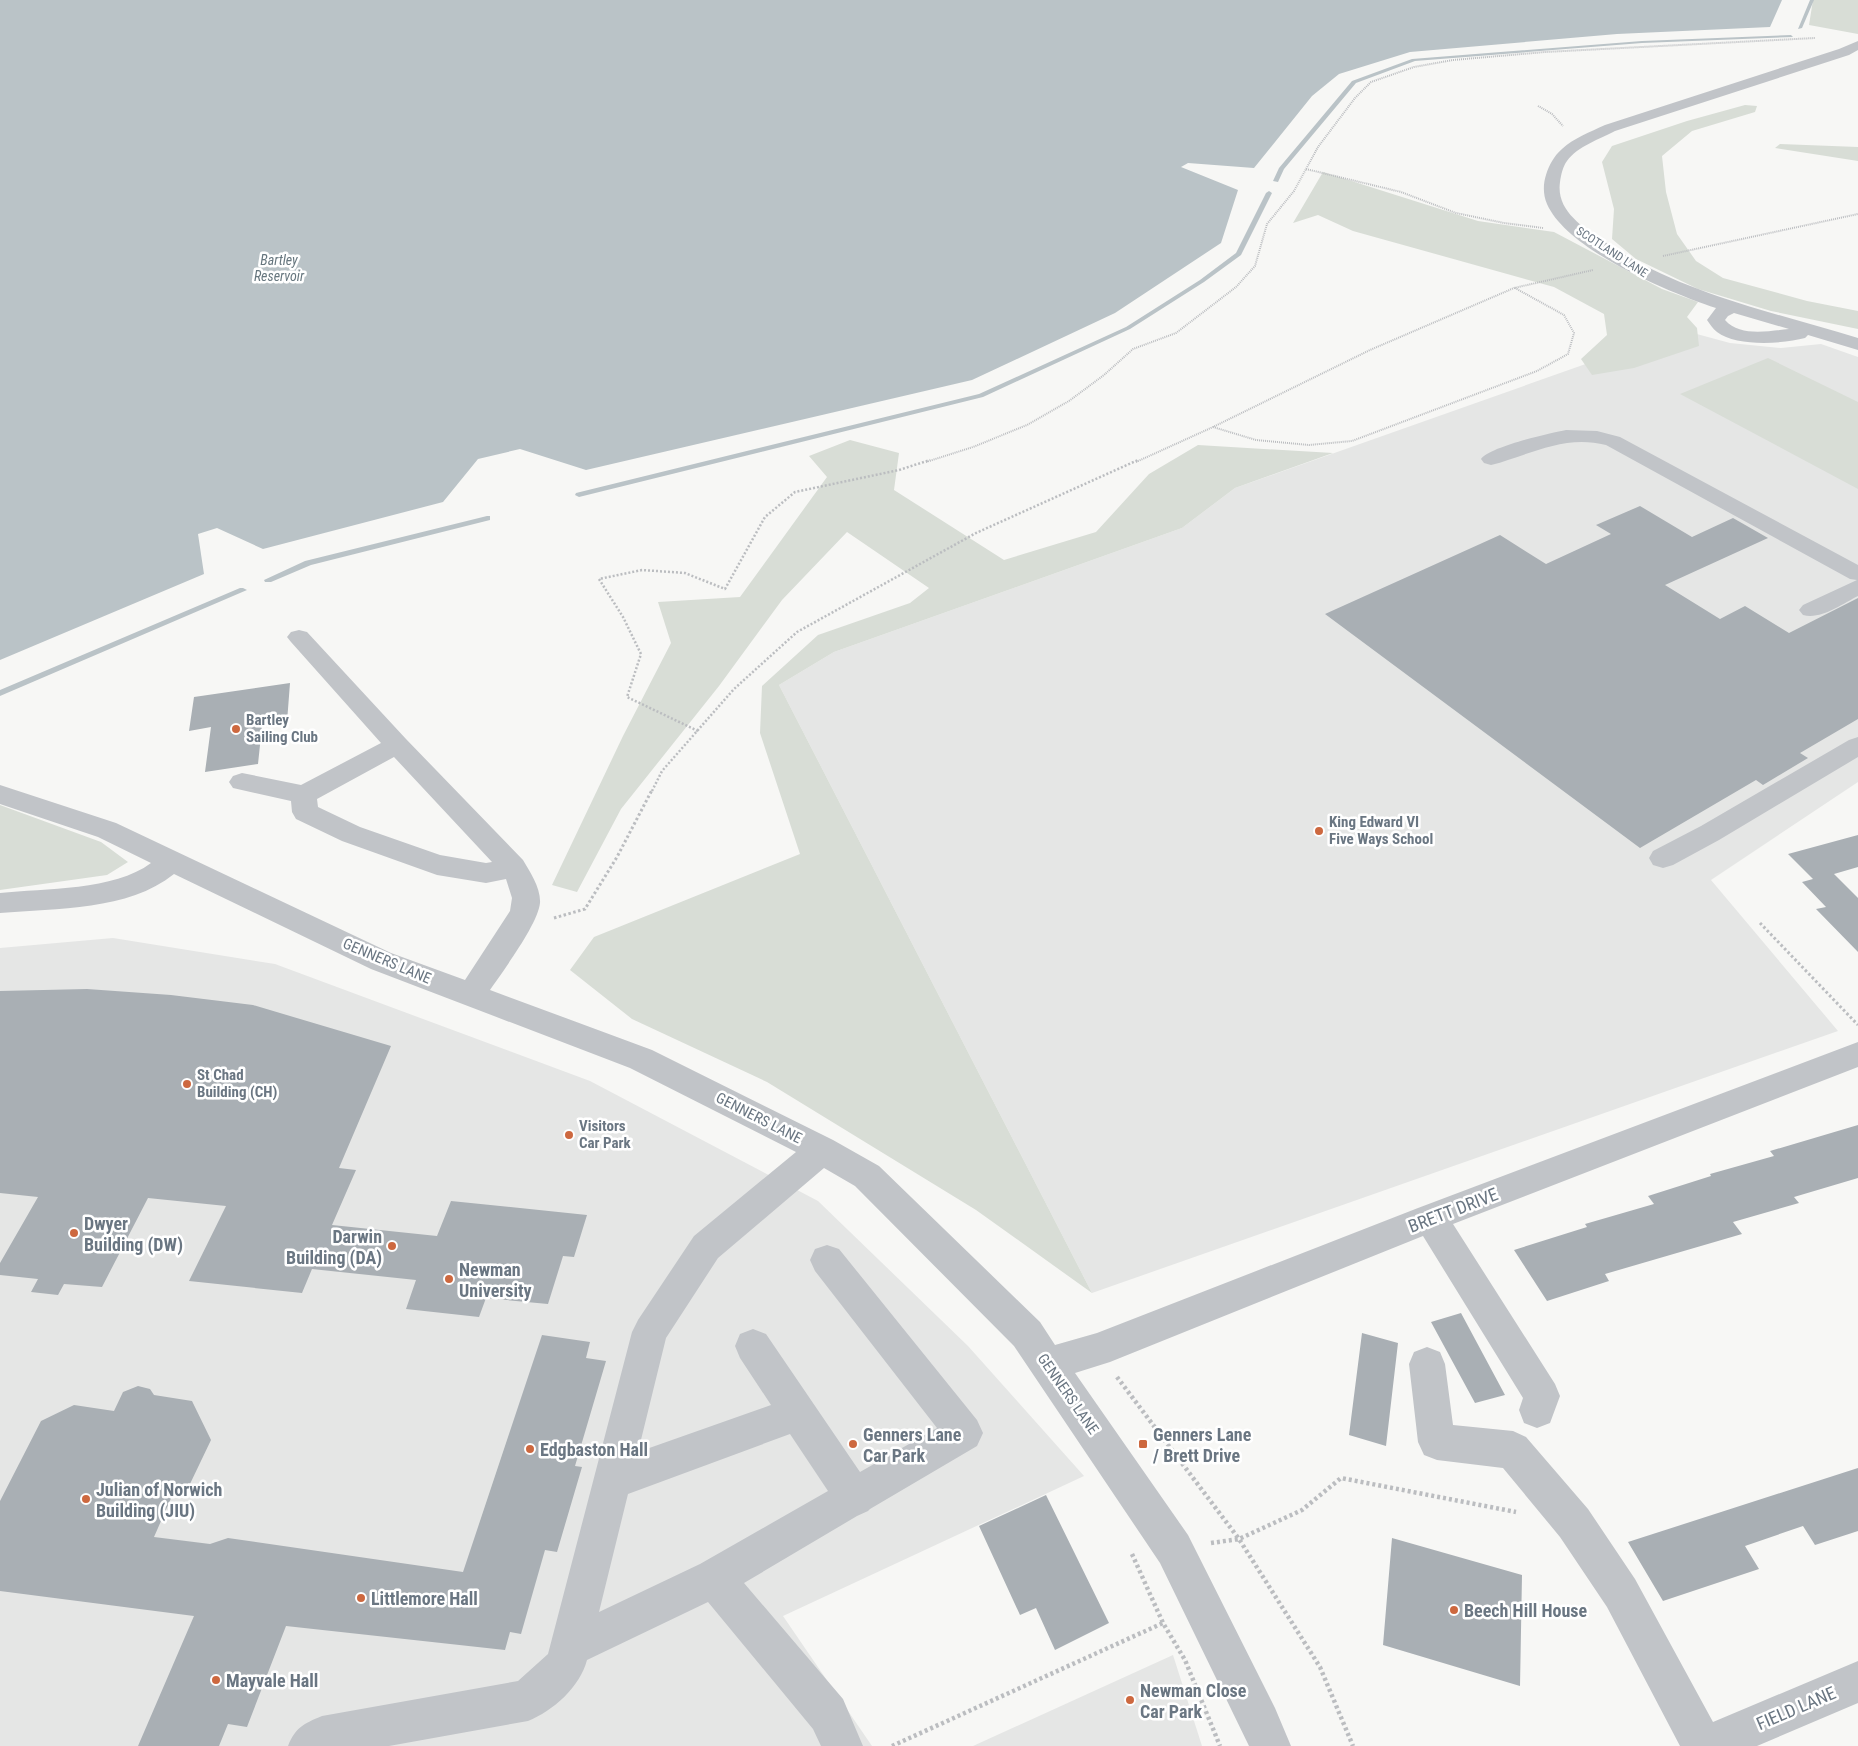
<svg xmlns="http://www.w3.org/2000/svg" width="1858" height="1746" font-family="'Roboto Condensed',sans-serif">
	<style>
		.built { fill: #e5e6e5 }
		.green { fill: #d8ddd6 }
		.water { fill: #bac3c7 }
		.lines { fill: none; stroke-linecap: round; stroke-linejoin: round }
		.stream { fill: #bac3c7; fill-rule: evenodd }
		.building { fill: #a9afb4 }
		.path-far3 { stroke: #bbbdc0; stroke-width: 2; stroke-dasharray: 1 1; stroke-linecap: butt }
		.path-far2 { stroke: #bbbdc0; stroke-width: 2.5; stroke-dasharray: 2 2; stroke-linecap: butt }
		.path-far1 { stroke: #bbbdc0; stroke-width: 3; stroke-dasharray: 2.5 2.5; stroke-linecap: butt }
		.path { stroke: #bbbdc0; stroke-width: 4.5; stroke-dasharray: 3 3; stroke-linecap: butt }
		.minor { fill: #c1c4c8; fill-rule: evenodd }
		.poi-dot { fill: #cd683f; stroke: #fff; stroke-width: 2 }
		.labels { text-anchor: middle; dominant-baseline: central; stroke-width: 5; stroke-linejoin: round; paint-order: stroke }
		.far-street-label { font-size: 12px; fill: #6a7682; stroke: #fff }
		.far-water-label { font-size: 14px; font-style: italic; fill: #66767e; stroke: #fff }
		.poi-label { font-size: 15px; font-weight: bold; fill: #6a7682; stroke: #fff; text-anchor: start }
		.street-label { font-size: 15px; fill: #6a7682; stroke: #fff }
		.near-street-label { font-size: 18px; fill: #6a7682; stroke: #fff }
		.near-poi-label { font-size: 18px; font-weight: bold; fill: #6a7682; stroke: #fff; text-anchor: start }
	</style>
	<rect width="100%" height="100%" fill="#f7f7f5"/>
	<path class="built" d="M1682,330L1730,343L1781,348L1821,344L1858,357V782L1711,880L1838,1031L1092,1293L779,685L834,652L1182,528L1235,488Z
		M113,938L275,964L590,1081L818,1201L968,1346L1084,1476L783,1616L872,1746H0V948Z
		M1173,1655L1202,1746H973Z"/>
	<path class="green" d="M1813,0H1858V34L1809,25Z
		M1745,105L1757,106L1755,112L1692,131L1662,156L1666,192L1677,234L1696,261L1723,278L1807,301L1858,311V329L1771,311L1698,289L1636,259L1612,239L1614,209L1602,162L1612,146L1687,121Z
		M1780,144L1858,147V161L1775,148Z
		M1323,172L1478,221L1554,232L1662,289L1698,302L1687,317L1697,328L1699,346L1634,368L1592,375L1581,359L1607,335L1604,314L1554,287L1353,231L1318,215L1293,223Z
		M1768,358L1858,402V489L1680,394Z
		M850,440L899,453L894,490L1004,560L1096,532L1149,474L1198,445L1333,453L1235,488L1182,528L834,652L779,685L1092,1293L976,1210L767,1082L632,1019L570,970L594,937L800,854L760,733L762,686L818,635L910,603L929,588L847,532L782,600L719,686L621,809L577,892L552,885L623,736L671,643L658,602L740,597L827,477L809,456Z
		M0,805L101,842L128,862L107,875L0,890Z"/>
	<path class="water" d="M0,0H1782L1770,27L1617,34L1410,52L1339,74L1312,96L1254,168L1188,163L1181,167L1238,190L1221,243L1115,313L972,380L586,470L520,449L478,459L443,502L263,549L217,528L198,534L204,574L0,660Z"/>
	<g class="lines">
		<path class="stream" d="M1810,0H1814L1802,28L1798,29Z
			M1791,35L1793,37L1642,43L1415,61L1356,83L1284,169L1278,182L1273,181L1279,168L1352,81L1412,59L1642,41Z
			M1269,191L1272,193L1241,255L1204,282L1130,329L983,397L579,497L575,495L576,493L979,394L1126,327L1200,280L1236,253L1266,193Z
			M487,516H490V520L311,565L271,582H265L264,580L305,561Z
			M240,588H243L247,590L0,696V690Z"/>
	</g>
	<path class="building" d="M1640,506L1692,537L1733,518L1768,538L1665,585L1720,619L1745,606L1789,633L1858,598V719L1800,753L1808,758L1763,785L1756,780L1640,848L1325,614L1500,535L1546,564L1611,534L1596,525Z
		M290,683L287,722L262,726L258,764L205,772L211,727L189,731L194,697Z
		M1858,835V867L1834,874L1858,898V952L1816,909L1826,907L1802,882L1813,879L1788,854Z
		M87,989L171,995L253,1005L391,1046L339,1168L356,1170L332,1225L437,1236L451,1201L587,1215L574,1257L563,1256L548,1304L486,1298L479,1317L406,1309L416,1280L312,1269L302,1293L189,1281L226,1206L148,1198L102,1287L64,1284L58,1295L31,1292L38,1279L0,1275V1263L38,1197L0,1193V991Z
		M1858,1125V1178L1794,1197L1799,1203L1733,1222L1742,1234L1605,1274L1609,1281L1547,1301L1514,1250L1587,1227L1585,1224L1654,1204L1648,1196L1711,1176L1710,1174L1774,1156L1770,1151Z
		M1461,1313L1505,1395L1475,1403L1431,1322Z
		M1362,1333L1398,1343L1386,1446L1349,1435Z
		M542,1335L590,1342L586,1358L606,1361L575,1466L582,1467L557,1552L545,1550L521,1634L510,1632L505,1650L286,1626L247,1727L228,1724L219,1746H138L194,1616L0,1591V1501L41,1421L74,1405L114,1411L123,1392L138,1386L150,1389L154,1395L192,1401L211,1440L189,1486L172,1496L154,1537L210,1544L228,1538L463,1572Z
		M1858,1468V1531L1815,1545L1803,1526L1745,1546L1759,1569L1663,1601L1628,1542Z
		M1046,1495L1109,1623L1055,1650L1036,1608L1020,1615L979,1526Z
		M1392,1538L1522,1575L1520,1686L1383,1645Z"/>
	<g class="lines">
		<path class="path-far3" d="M1538,106L1552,114L1563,126
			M1306,169L1401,192L1456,213L1504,223L1543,228
			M1663,256L1858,214
			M1213,427L1256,440L1309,445L1352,441L1537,371L1568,354L1574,333L1564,315L1515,288
			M926,462L973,447L1027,425L1069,401L1104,375L1133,349L1176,333L1236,287L1255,266L1267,224L1294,191L1318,147L1355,98L1371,82L1414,67L1453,60L1545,52L1815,38
			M1136,462L1213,427L1370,350L1514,288L1593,270"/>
		<path class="path-far2" d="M698,731L627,697L641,654L623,617L599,579L642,570L685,573L725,589L765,517L795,492L899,470L930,460
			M652,791L662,771L734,689L797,632L976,533L1138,460"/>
		<path class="path-far1" d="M554,918L585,909L617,857L652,790
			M1760,923L1858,1025"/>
		<path class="path" d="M1117,1377L1239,1539L1320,1667L1353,1746
			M1211,1543L1239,1539L1302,1510L1341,1478L1516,1512
			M1132,1554L1163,1623L1185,1660L1220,1746
			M892,1746L1163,1623"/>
		<path class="minor" d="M1858,41V50L1849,55L1615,131C1600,139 1578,146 1567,161C1563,166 1561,175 1560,182C1556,210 1581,226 1602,240C1678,293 1770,311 1858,338V350L1808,335L1805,338C1783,344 1736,347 1717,332C1713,329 1710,324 1707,320L1716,308C1670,293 1567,250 1547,204C1543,195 1543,184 1546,175C1549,165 1554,156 1562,149C1574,138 1590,132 1605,125L1839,49ZM1734,313L1789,329C1768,331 1740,337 1725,320L1728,316Z
			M1566,430L1597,431L1620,437L1858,565V596C1842,604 1821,620 1803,615L1799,610L1803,605L1857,580L1850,579L1606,445C1564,434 1530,455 1491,465L1484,463L1481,459C1489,447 1550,433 1566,430Z
			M299,630L307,632L406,739L523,860C530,872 541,888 540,903C538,924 503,971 490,990L652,1050L833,1140L879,1166L1040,1322L1055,1345L1097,1333L1418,1208L1858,1042V1067L1453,1224L1555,1384L1560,1396L1550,1423L1537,1428L1524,1423L1519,1410L1523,1398L1423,1236L1110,1362L1075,1373L1188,1535L1275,1708L1291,1746H1249L1160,1563L1014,1346L855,1186L824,1168L718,1258L666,1338L638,1452L771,1405L740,1358L735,1346L740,1334L753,1329L766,1334L860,1472L937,1428L815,1271L810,1260L815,1249L827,1245L839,1249L977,1420L983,1433L977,1446L870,1509L868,1511L857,1516L744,1583L843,1699L863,1746H821L813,1729L708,1602L587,1660C580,1687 553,1711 528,1721L389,1746H288C296,1727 303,1724 322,1716L518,1681L548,1654L632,1332L638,1320L694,1236L796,1152L630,1068L371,969L174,874C128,911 57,908 0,913V893C45,888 114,891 151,863L98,837L0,804V785L116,823L391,953L465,980L510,911L512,898L506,879L486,883L437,875L342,841L296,819L292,812L291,801L233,788L229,782L233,776L242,773L301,785L381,743L291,642L287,637L291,632ZM394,757L492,862L486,863L440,855L360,827L318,807L317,799ZM790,1434L828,1491L700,1564L599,1612L628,1494Z
			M1858,737V757L1719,840L1673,865L1663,868L1653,865L1649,858L1653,851L1701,826L1849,740Z
			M1427,1347L1440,1352L1445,1364L1453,1425L1513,1431L1526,1437L1588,1509L1635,1579L1713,1722L1858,1661V1703L1757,1746H1680L1607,1607L1560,1537L1503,1468L1437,1460L1424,1455L1418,1442L1409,1364L1414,1352Z"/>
	</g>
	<g class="poi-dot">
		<circle cx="236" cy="729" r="5"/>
		<circle cx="1319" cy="831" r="5"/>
		<circle cx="187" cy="1084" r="5"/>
		<circle cx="569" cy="1135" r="5"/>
		<circle cx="74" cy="1233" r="5"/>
		<circle cx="392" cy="1246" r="5"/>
		<circle cx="449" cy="1279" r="5"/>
		<circle cx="853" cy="1444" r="5"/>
		<rect x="1138" y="1439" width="10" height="10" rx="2.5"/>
		<circle cx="530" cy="1449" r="5"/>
		<circle cx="86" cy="1499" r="5"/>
		<circle cx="361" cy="1598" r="5"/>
		<circle cx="1454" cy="1610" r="5"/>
		<circle cx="216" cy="1680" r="5"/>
		<circle cx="1130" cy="1700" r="5"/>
	</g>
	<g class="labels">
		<g class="far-street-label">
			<text transform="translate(1612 252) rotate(33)">SCOTLAND LANE</text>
		</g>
		<g class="far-water-label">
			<text x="279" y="260">Bartley<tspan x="279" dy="16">Reservoir</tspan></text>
		</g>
		<g class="poi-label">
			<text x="246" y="720">Bartley<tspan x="246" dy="17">Sailing Club</tspan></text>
			<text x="1329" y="822">King Edward VI<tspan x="1329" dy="17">Five Ways School</tspan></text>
			<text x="197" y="1075">St Chad<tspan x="197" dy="17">Building (CH)</tspan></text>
			<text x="579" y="1126">Visitors<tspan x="579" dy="17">Car Park</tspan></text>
		</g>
		<g class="street-label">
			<text transform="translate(387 961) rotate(23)">GENNERS LANE</text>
			<text transform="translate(759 1118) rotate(27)">GENNERS LANE</text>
			<text transform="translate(1068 1394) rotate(55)">GENNERS LANE</text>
		</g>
		<g class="near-street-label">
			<text transform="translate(1453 1210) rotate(-21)">BRETT DRIVE</text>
			<text transform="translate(1796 1708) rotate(-23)">FIELD LANE</text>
		</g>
		<g class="near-poi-label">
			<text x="84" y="1223">Dwyer<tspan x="84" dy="21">Building (DW)</tspan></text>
			<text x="382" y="1236" text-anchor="end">Darwin<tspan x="382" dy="21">Building (DA)</tspan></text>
			<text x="459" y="1269">Newman<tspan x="459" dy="21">University</tspan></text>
			<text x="863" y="1434">Genners Lane<tspan x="863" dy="21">Car Park</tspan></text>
			<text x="1153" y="1434">Genners Lane<tspan x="1153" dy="21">/ Brett Drive</tspan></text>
			<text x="540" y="1449">Edgbaston Hall</text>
			<text x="96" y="1489">Julian of Norwich<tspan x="96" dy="21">Building (JIU)</tspan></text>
			<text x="371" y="1598">Littlemore Hall</text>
			<text x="1464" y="1610">Beech Hill House</text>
			<text x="226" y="1680">Mayvale Hall</text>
			<text x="1140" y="1690">Newman Close<tspan x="1140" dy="21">Car Park</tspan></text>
		</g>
	</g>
</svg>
